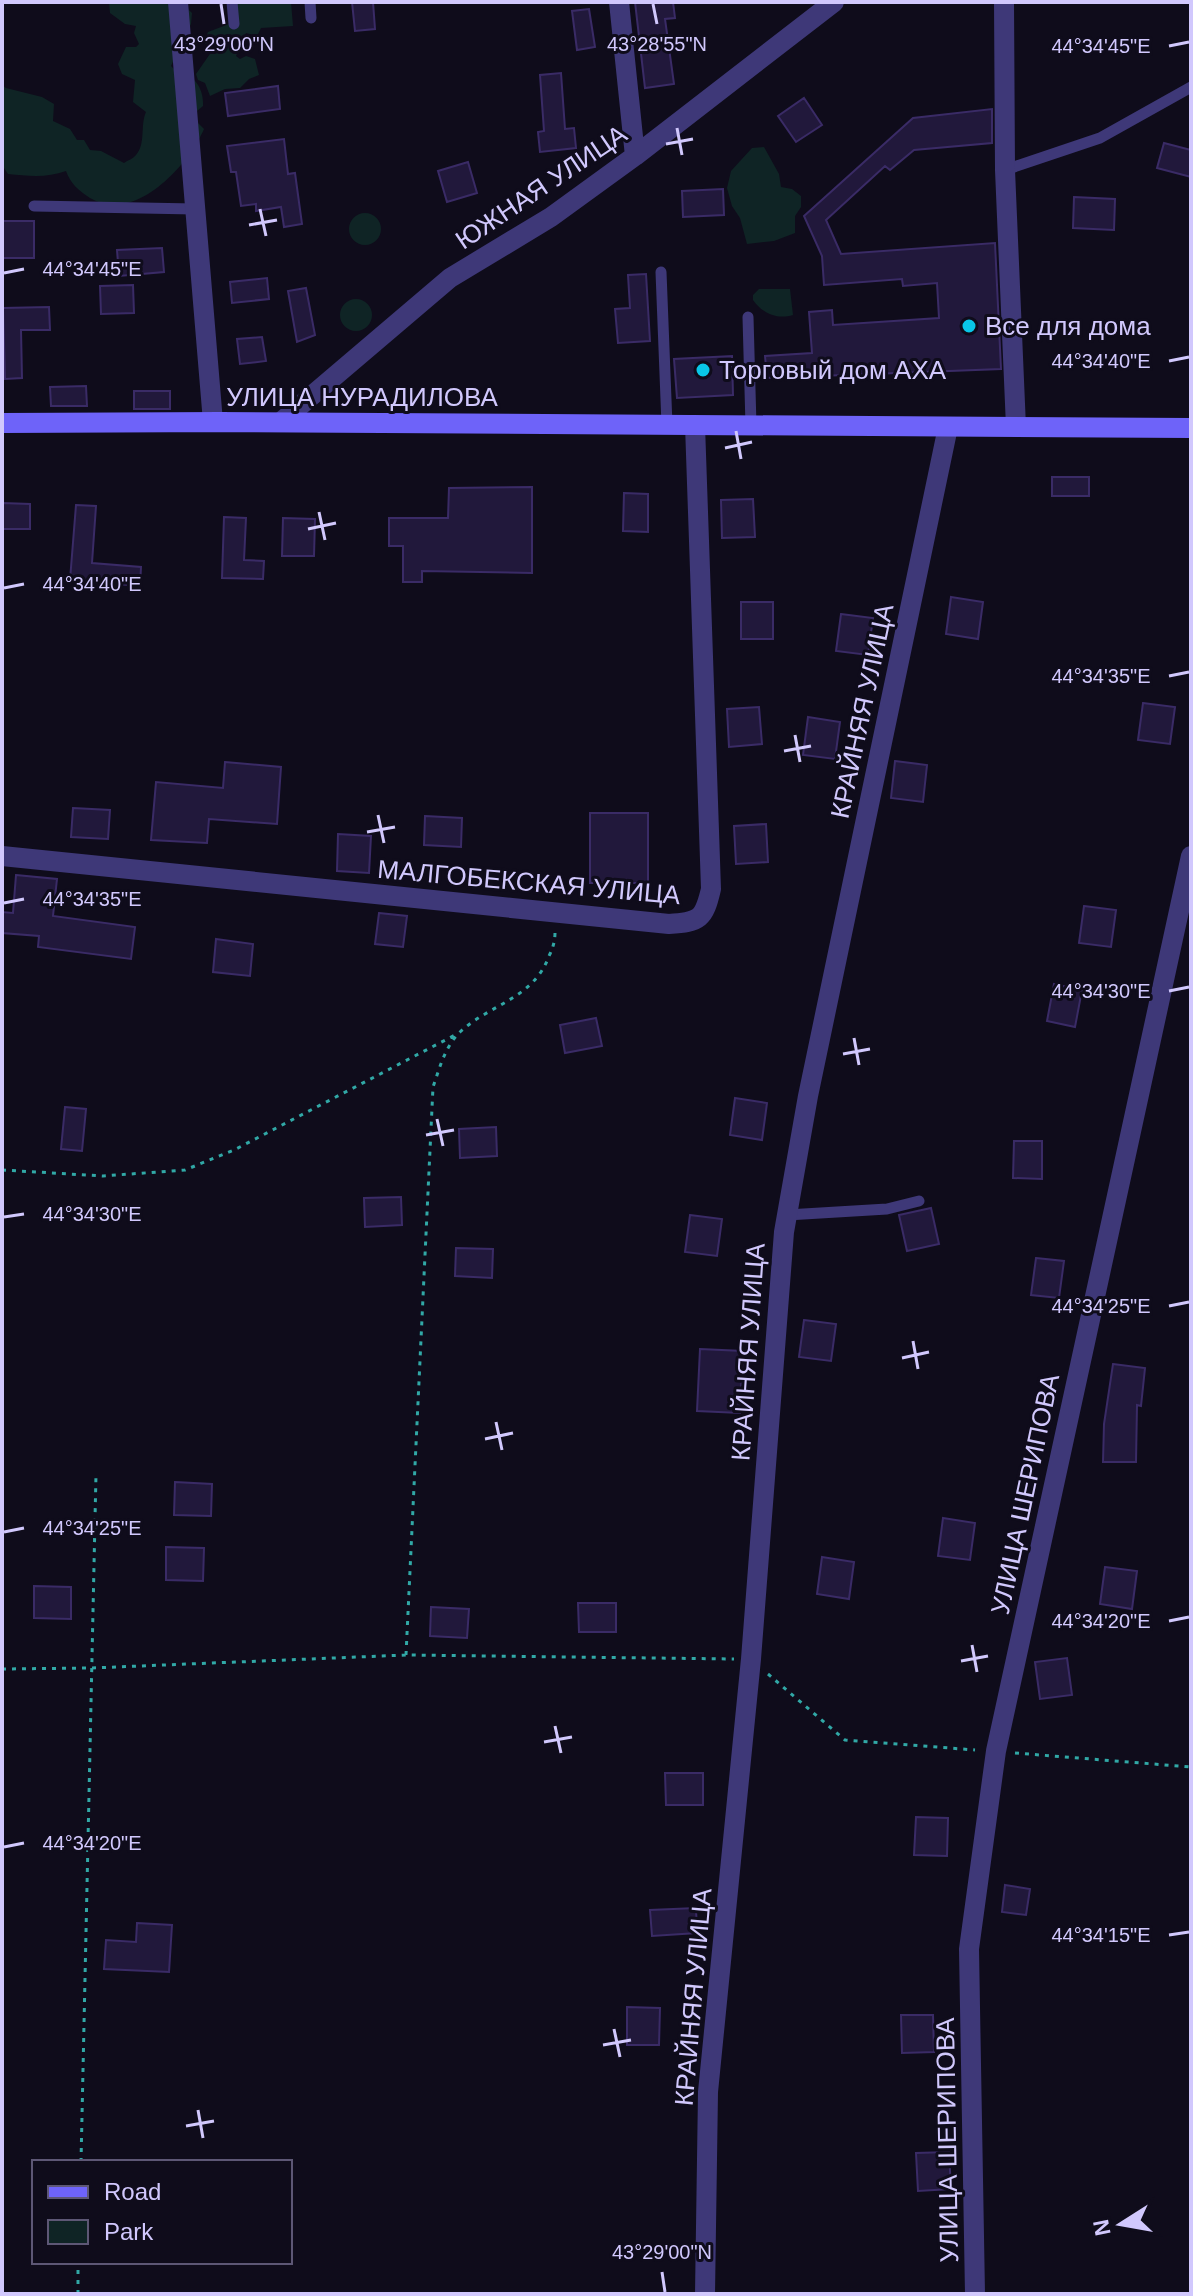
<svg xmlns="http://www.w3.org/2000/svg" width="1193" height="2296" font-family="Arial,sans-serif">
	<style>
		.green { fill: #0f2425 }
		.building { fill: #21183b; stroke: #3a2b66; stroke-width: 2 }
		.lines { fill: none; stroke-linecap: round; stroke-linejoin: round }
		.path { stroke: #31a8a6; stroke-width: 3; stroke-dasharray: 4 6; stroke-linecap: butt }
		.lane { stroke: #3e3878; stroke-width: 11 }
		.street { stroke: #3e3878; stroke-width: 20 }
		.secondary { stroke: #6e63f9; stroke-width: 20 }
		.ticks { fill: none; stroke: #d1c8fd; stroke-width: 3 }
		.poi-dot { fill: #09c6e7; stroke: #0f0c1b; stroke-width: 3 }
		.labels { text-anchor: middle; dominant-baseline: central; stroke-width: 6; stroke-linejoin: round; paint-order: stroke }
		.street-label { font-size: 26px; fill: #d1c8fd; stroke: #0f0c1b }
		.poi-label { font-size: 26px; fill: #d1c8fd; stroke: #0f0c1b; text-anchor: start }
		.ticks-label { font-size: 20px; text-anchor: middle; fill: #d1c8fd; stroke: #0f0c1b; stroke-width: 6; stroke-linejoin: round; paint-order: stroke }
	</style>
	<rect width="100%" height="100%" fill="#0f0c1b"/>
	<path class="green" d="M109,2H187V8L192,13L191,24L171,66L176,71C194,74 204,88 203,106L197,111L196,121L204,129C188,166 134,225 90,198C79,191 70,183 66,171C47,178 29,176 8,174L2,165V85L6,88L42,97L54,104L53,121L70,129L77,140H84L90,150L101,151L124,163C128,160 133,159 136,155C146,144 140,125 146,112L133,102L135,80L122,74L118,64L126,47H136L139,44L134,33L136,26L125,24L110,13Z
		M235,2H291L293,26L261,28L257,36L246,33L236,56L240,59L246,56L255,59L259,75L249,79L240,88L225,89L210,96L205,83L198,80L196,74L212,51L204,42L208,32L229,24Z
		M764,147L779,174L781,187L792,189L801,196V207L795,216V233L774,241L747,244L740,218L732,206L727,188L731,171L752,148Z
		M349 229a16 16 0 1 1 32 0a16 16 0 1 1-32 0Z
		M759,289H790L793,315C777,320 762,313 753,300V295Z
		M340 315a16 16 0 1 1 32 0a16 16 0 1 1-32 0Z"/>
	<path class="building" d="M352,2H373L375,29L355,31Z
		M635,2H673L675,18L665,19L674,84L645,88Z
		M589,9L595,47L577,50L572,11Z
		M561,73L565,129L574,128L576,148L540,152L538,132L544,131L540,75Z
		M278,86L280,109L228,116L225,93Z
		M804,98L822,125L796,142L778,116Z
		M992,109V143L914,150L890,170L885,166L826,220L841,254L995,243L1001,369L767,378L765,356L812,353L809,312L832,310L833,325L939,318L937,283L903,286L902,279L824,285L822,256L804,216L913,118Z
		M284,139L288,174L295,173L302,224L284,227L281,207L256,211V204L241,206L236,172H231L227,146Z
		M1164,143L1191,150V177L1157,168Z
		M468,162L477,193L447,202L438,171Z
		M723,189L724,215L683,217L682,191Z
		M1074,197L1115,199L1114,230L1073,228Z
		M2,221H34V258H2Z
		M162,248L164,272L119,276L117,250Z
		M646,274L650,341L618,343L615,309L630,308L628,275Z
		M267,278L269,299L232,303L230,282Z
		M133,285L134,313L101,314L100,286Z
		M306,288L315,335L297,342L288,291Z
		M49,307L50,330H21L22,378L5,379L3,308Z
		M262,337L266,361L240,364L237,339Z
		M732,356L733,395L677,398L674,359Z
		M86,386L87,406H51L50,387Z
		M134,391H170V409H134Z
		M1052,477H1089V496H1052Z
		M532,487V573L422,571V582H403V546H389V518H448L449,488Z
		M624,493L648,494V532L623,531Z
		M753,499L755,537L722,538L721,500Z
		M2,503L30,504V529H2Z
		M76,505L96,506L92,563L141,567L140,586L70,580Z
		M224,517L246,518L244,560L264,561L263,579L222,578Z
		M283,518L315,519L314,556H282Z
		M951,597L983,602L978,639L946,634Z
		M741,602H773V639H741Z
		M841,614L873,618L868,655L836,651Z
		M1143,703L1175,707L1170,744L1138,740Z
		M759,707L762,744L729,747L727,709Z
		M808,717L840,722L835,759L803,755Z
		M895,761L927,765L923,802L891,798Z
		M225,762L281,767L277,824L209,819L207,843L151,840L156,782L223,788Z
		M73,808L110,810L108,839L71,837Z
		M590,813H648V883H590Z
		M425,816L462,818L461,847L424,845Z
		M766,824L768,862L736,864L734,826Z
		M338,834L371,836L369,873L337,871Z
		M16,875L57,879L53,916L135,927L131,959L38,947L39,936L2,933V912L13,913Z
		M1084,906L1116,910L1111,947L1079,943Z
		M379,913L407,916L403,947L375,944Z
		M216,939L253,944L250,976L213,972Z
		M1054,984L1082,990L1075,1027L1047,1021Z
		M596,1018L602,1046L565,1053L560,1025Z
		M735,1098L767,1103L762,1140L730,1135Z
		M65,1107L86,1109L82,1151L61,1149Z
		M496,1127L497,1156L460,1158L459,1129Z
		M1014,1141H1042V1179L1013,1178Z
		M401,1197L402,1225L365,1227L364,1198Z
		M931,1208L939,1244L907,1251L899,1215Z
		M690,1215L722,1219L717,1256L685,1252Z
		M456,1248L493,1249L492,1278L455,1276Z
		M1036,1258L1064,1261L1059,1298L1031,1295Z
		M804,1320L836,1324L831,1361L799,1357Z
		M700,1349L743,1351L740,1413L697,1411Z
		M1113,1364L1145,1368L1141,1406L1137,1405L1136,1462H1103L1104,1424Z
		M175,1482L212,1484L211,1516L174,1515Z
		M943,1518L975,1523L970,1560L938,1556Z
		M166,1547L204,1548L203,1581L166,1580Z
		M822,1557L854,1562L849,1599L817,1594Z
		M1105,1567L1137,1571L1132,1609L1100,1604Z
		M34,1586L71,1587V1619L34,1618Z
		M578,1603H616V1632H579Z
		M431,1607L469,1609L467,1638L430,1636Z
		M1067,1658L1072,1695L1040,1699L1035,1662Z
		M665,1773H703V1805H666Z
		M916,1817L948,1818L947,1856L914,1855Z
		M1005,1885L1030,1889L1026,1915L1002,1912Z
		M696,1908L697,1933L652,1936L650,1910Z
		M137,1923L172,1925L169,1972L104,1969L106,1940L136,1942Z
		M627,2007L660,2008L659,2045H627Z
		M901,2015H933L934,2052L902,2053Z
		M949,2152L951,2189L918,2191L916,2153Z"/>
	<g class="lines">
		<path class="path" d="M2,1170L103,1176L185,1170L234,1150L457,1034
			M406,1655L433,1087C440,1067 445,1046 461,1031C491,1004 534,998 549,956C553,948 555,941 555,932
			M2,1669L92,1668L406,1655L734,1659
			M768,1674L845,1740L975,1750
			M1015,1753L1191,1767
			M81,2162L96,1474
			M78,2294V2262"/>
		<path class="lane" d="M232,2L234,24
			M310,2L311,18
			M1005,170L1100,138L1191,87
			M34,206L195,209
			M661,272L667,425
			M748,317L751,426
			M787,1215L887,1209L919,1201"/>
		<path class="street" d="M178,2L213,422
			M619,2L635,156
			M1004,2L1005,170L1016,427
			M282,421L450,278L551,217L635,156L834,2
			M2,856L669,924C700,922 704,919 711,889L695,425
			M705,2294L708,2092L751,1659L784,1232L808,1096L948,427
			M975,2294L969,1949L996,1751L1191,856"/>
		<path class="secondary" d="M213,422L1191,428
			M2,423L226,422"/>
	</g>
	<path class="ticks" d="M221,4L224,24M653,4L657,24M1169,46L1189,42M677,128L682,155M666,144L693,139M260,209L266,236M249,225L277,220M4,273L24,269M1169,361L1189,357M736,431L741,459M725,448L752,442M319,512L325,540M308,529L336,523M4,588L24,584M1169,676L1189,672M795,735L800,762M784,751L811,746M378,815L384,843M367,832L395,827M4,903L24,899M1169,991L1189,987M854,1038L859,1065M843,1054L870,1049M437,1119L443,1146M426,1135L454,1130M4,1217L24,1214M1169,1306L1189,1302M913,1341L918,1369M902,1358L929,1352M496,1422L502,1450M485,1439L513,1433M4,1532L24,1528M1169,1621L1189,1617M972,1645L977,1672M961,1661L988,1656M555,1726L561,1753M544,1742L572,1737M4,1847L24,1843M1169,1935L1189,1932M614,2029L620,2057M603,2045L631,2040M198,2110L203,2138M186,2126L214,2121M662,2272L665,2292"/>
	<g class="poi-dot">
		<circle cx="969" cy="326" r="8"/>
		<circle cx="703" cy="370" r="8"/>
	</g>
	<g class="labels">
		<g class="street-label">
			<text transform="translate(541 187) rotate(-34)">ЮЖНАЯ УЛИЦА</text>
			<text x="362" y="397">УЛИЦА НУРАДИЛОВА</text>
			<text transform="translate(862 711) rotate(-78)">КРАЙНЯЯ УЛИЦА</text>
			<text transform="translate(529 882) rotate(5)">МАЛГОБЕКСКАЯ УЛИЦА</text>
			<text transform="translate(748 1352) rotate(-86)">КРАЙНЯЯ УЛИЦА</text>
			<text transform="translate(1025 1494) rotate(-78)">УЛИЦА ШЕРИПОВА</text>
			<text transform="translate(693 1997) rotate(-85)">КРАЙНЯЯ УЛИЦА</text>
			<text transform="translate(947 2140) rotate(-91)">УЛИЦА ШЕРИПОВА</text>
		</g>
		<g class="poi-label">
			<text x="985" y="326">Все для дома</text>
			<text x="719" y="370">Торговый дом АХА</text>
		</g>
	</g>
	<g class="ticks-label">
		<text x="224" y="51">43°29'00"N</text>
		<text x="657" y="51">43°28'55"N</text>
		<text x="1101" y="53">44°34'45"E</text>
		<text x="92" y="276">44°34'45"E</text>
		<text x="1101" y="368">44°34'40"E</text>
		<text x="92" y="591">44°34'40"E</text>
		<text x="1101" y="683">44°34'35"E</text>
		<text x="92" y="906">44°34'35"E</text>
		<text x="1101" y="998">44°34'30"E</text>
		<text x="92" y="1221">44°34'30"E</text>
		<text x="1101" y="1313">44°34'25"E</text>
		<text x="92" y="1535">44°34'25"E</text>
		<text x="1101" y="1628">44°34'20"E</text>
		<text x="92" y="1850">44°34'20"E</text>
		<text x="1101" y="1942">44°34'15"E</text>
		<text x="662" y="2259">43°29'00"N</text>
	</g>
	<rect width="1193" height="2296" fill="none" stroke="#d1c8fd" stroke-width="8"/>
	<rect x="32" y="2160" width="260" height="104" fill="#0f0c1b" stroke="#5d5775" stroke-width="2"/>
	<rect x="48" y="2186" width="40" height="12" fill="#6e63f9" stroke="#5d5775" stroke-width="2"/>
	<text x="104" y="2200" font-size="24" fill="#d1c8fd">Road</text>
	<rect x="48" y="2220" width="40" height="24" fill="#0f2425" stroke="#5d5775" stroke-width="2"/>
	<text x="104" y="2240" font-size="24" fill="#d1c8fd">Park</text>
	<g transform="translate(1121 2224) rotate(259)" stroke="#0f0c1b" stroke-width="6" paint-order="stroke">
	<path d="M0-6L14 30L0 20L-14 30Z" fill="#d1c8fd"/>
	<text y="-12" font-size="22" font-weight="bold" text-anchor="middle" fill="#d1c8fd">N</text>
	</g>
</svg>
